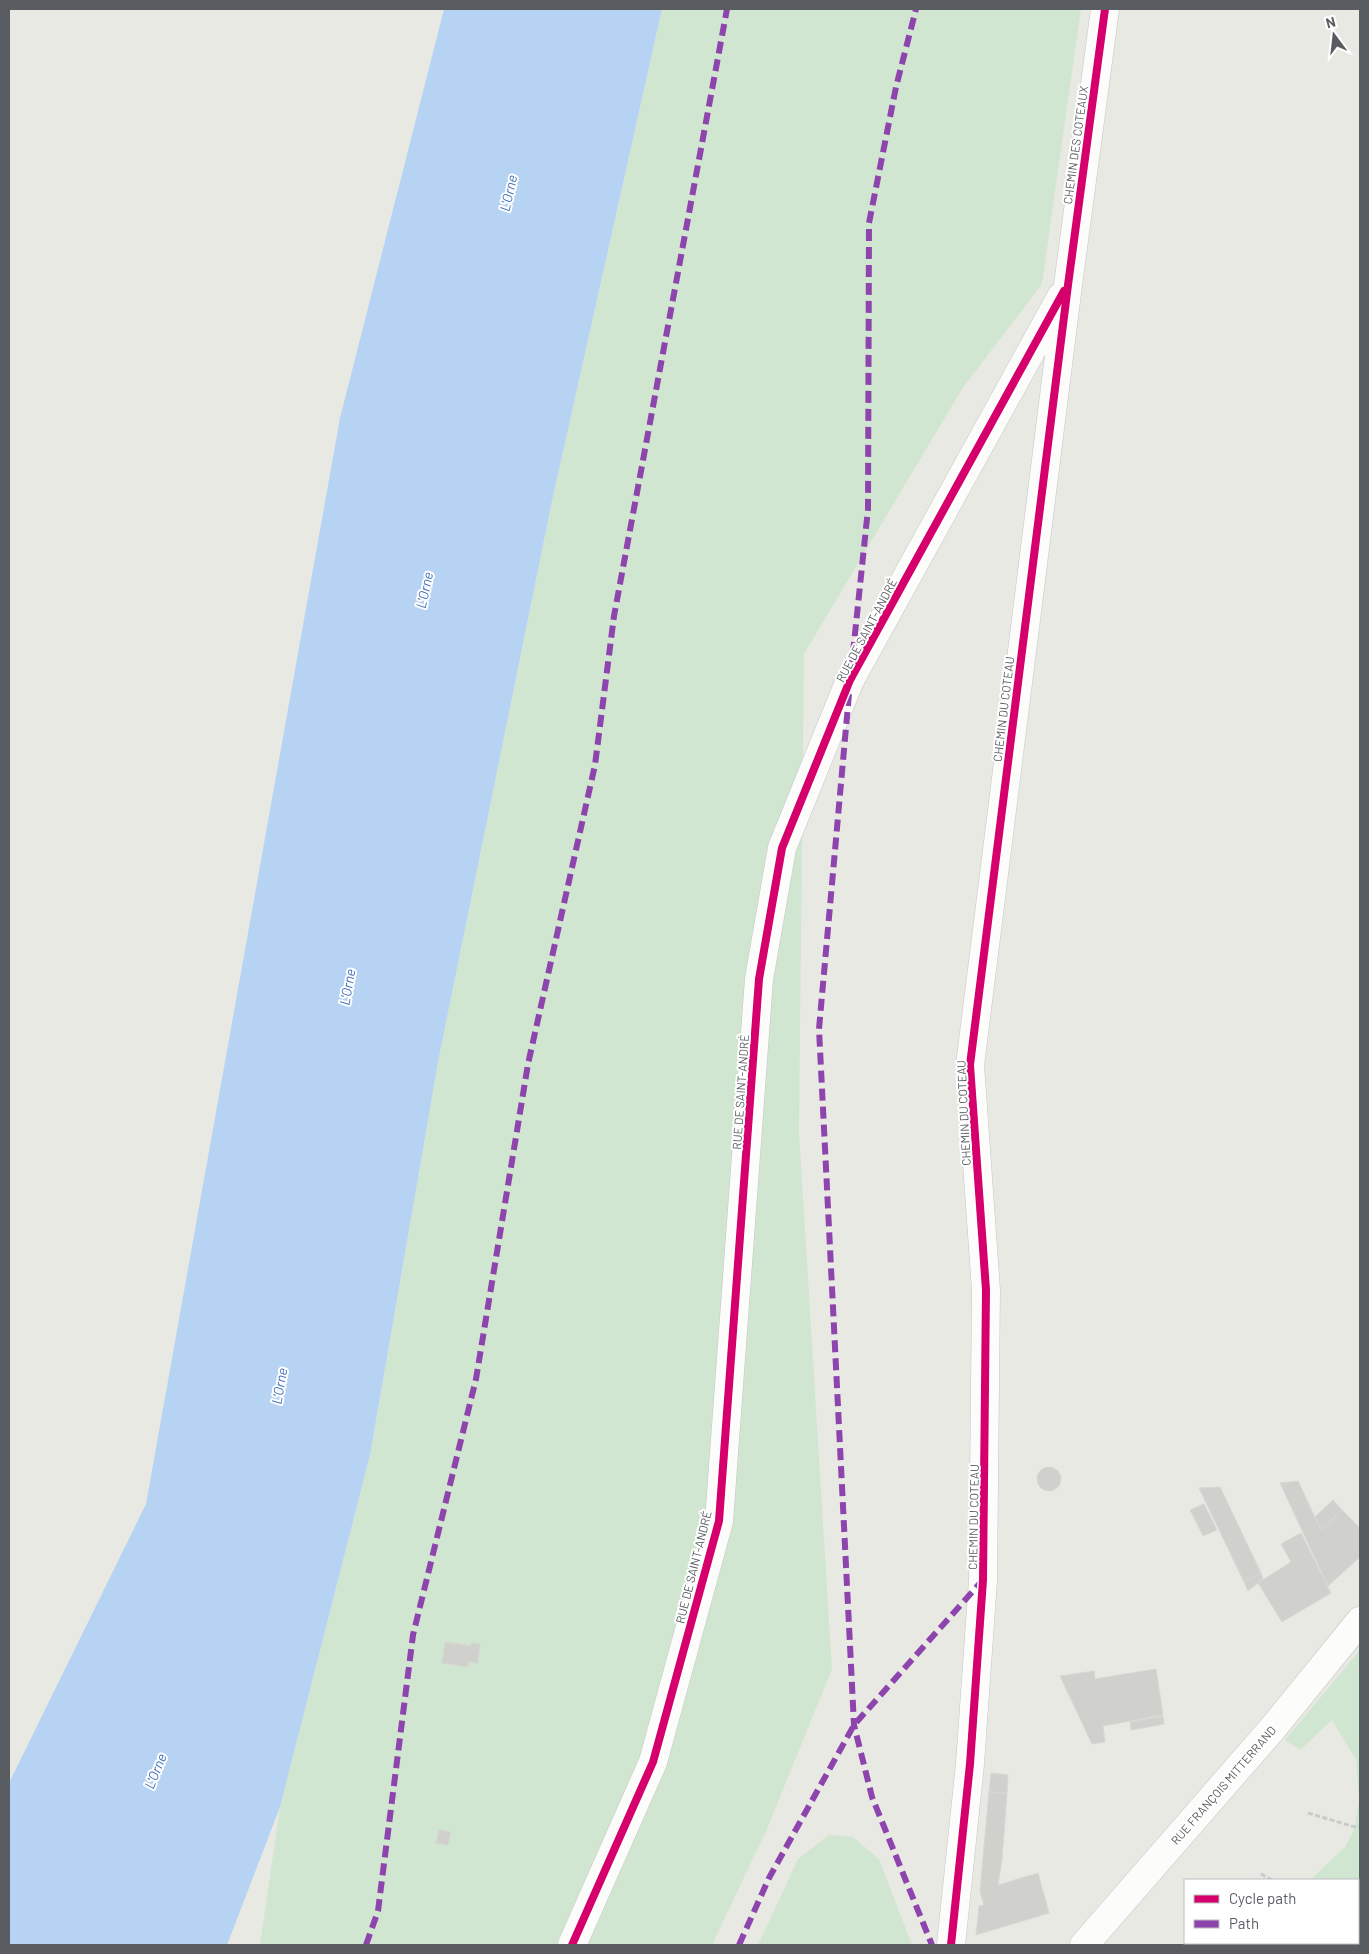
<svg xmlns="http://www.w3.org/2000/svg" width="1369" height="1954" font-family="Barlow,sans-serif">
	<style>
		.green { fill: #d1e6d1 }
		.water { fill: #b7d3f4 }
		.building { fill: #d0d0cd; stroke: #d8d7d3 }
		.lines { fill: none; stroke-linecap: round; stroke-linejoin: round }
		.tertiary-casing { stroke: #c5c6c4; stroke-width: 29 }
		.path { stroke: #c7cbc9; stroke-width: 3; stroke-dasharray: 5 2.5; stroke-linecap: butt }
		.tertiary { stroke: #fcfcfb; stroke-width: 28 }
		.quiet { stroke: #8e44ad; stroke-width: 6; stroke-dasharray: 12 6; stroke-linecap: butt }
		.cycleway-casing { stroke: #fff; stroke-width: 11 }
		.cycleway { stroke: #d6006c; stroke-width: 8 }
		.labels { text-anchor: middle; dominant-baseline: central; stroke-width: 4; stroke-linejoin: round; paint-order: stroke }
		.street-label { font-size: 12px; fill: #595c61; stroke: #fff }
		.water-label { font-size: 14px; font-style: italic; fill: #4672bc; stroke: #fff }
	</style>
	<rect width="100%" height="100%" fill="#e9e9e4"/>
	<path class="green" d="M662,9H1081L1042,284L962,389L804,654L799,1132L832,1669L767,1829L712,1945H260L280,1807L370,1455L439,1057L552,501Z
		M1360,1650V1945H1255L1257,1943H1358V1880H1310L1345,1847L1355,1827L1359,1800L1356,1760L1332,1720L1300,1750L1285,1740Z
		M829,1835L853,1837L879,1859L912,1945H758L798,1859Z"/>
	<path class="water" d="M444,9H662L552,501L439,1057L370,1455L280,1807L227,1945H9V1783L146,1504L340,418Z"/>
	<path class="building" d="M1037 1479a12 12 0 1 1 24 0a12 12 0 1 1-24 0Z
		M1298,1481L1321,1530L1342,1510L1360,1528V1557L1328,1586L1280,1483Z
		M1220,1487L1261,1573L1244,1582L1199,1488Z
		M1333,1500L1342,1510L1321,1530L1315,1517Z
		M1204,1504L1217,1530L1203,1536L1190,1510Z
		M1301,1533L1331,1593L1282,1622L1258,1583L1291,1562L1281,1544Z
		M1261,1573L1263,1579L1248,1591L1244,1582Z
		M445,1642L471,1646V1643L480,1644L478,1663L469,1662L468,1667L442,1663Z
		M1156,1669L1163,1715L1103,1726L1105,1742L1092,1744L1060,1676L1094,1671L1095,1679Z
		M1163,1716L1164,1724L1131,1730L1130,1722Z
		M991,1773L1008,1775L1007,1793L989,1792Z
		M989,1792L1007,1793L1002,1859L998,1885L1038,1873L1049,1913L976,1935L979,1906L984,1905L980,1891Z
		M439,1830L451,1832L448,1845L436,1843Z"/>
	<g class="lines">
		<defs>
			<path id="tertiary" d="M572,1945L653,1762L719,1521L759,979L782,848L850,680L1061,297
				M951,1945L970,1764L983,1580L986,1290L970,1065L1068,285L1105,9
				M1084,1945L1273,1728L1360,1621"/>
		</defs>
		<use href="#tertiary" class="tertiary-casing"/>
		<path class="path" d="M1308,1813L1355,1827H1360
			M1261,1874L1272,1880
			M1358,1894L1360,1887
			M1358,1922L1360,1923"/>
		<use href="#tertiary" class="tertiary"/>
		<path class="quiet" d="M851,672L868,509L869,223L896,87L916,9
			M849,694L819,1029L854,1725L872,1797L932,1945
			M366,1945L378,1911L413,1635L476,1379L528,1064L595,765L614,616L727,9
			M739,1945L769,1878L854,1725L981,1582"/>
		<defs>
			<path id="cycleway" d="M572,1945L653,1762L719,1521L759,979L782,848L850,680L1064,291
				M951,1945L970,1764L983,1580L986,1290L970,1065L1068,285L1105,9"/>
		</defs>
		<use href="#cycleway" class="cycleway-casing"/>
		<use href="#cycleway" class="cycleway"/>
	</g>
	<g class="labels">
		<g class="street-label">
			<text transform="translate(1075 145) rotate(-82)">CHEMIN DES COTEAUX</text>
			<text transform="translate(866 630) rotate(-62)">RUE DE SAINT-ANDRÉ</text>
			<text transform="translate(1003 709) rotate(-83)">CHEMIN DU COTEAU</text>
			<text transform="translate(740 1092) rotate(-86)">RUE DE SAINT-ANDRÉ</text>
			<text transform="translate(963 1113) rotate(-93)">CHEMIN DU COTEAU</text>
			<text transform="translate(973 1517) rotate(-89)">CHEMIN DU COTEAU</text>
			<text transform="translate(693 1567) rotate(-76)">RUE DE SAINT-ANDRÉ</text>
			<text transform="translate(1223 1785) rotate(-49)">RUE FRANÇOIS MITTERRAND</text>
		</g>
		<g class="water-label">
			<text transform="translate(508 193) rotate(-77)">L'Orne</text>
			<text transform="translate(424 590) rotate(-78)">L'Orne</text>
			<text transform="translate(347 987) rotate(-80)">L'Orne</text>
			<text transform="translate(279 1386) rotate(-80)">L'Orne</text>
			<text transform="translate(155 1771) rotate(-68)">L'Orne</text>
		</g>
	</g>
	<rect width="1369" height="1954" fill="none" stroke="#595c61" stroke-width="20"/>
	<rect x="1184" y="1879" width="175" height="65" fill="#ffffff" stroke="#bdbec0"/>
	<rect x="1194" y="1895" width="25" height="8" fill="#d6006c" stroke="#bdbec0"/>
	<text x="1229" y="1904" font-size="15" fill="#595c61">Cycle path</text>
	<rect x="1194" y="1920" width="25" height="8" fill="#8e44ad" stroke="#bdbec0"/>
	<text x="1229" y="1929" font-size="15" fill="#595c61">Path</text>
	<g transform="translate(1334 35) rotate(345)" stroke="#ffffff" stroke-width="4" paint-order="stroke">
	<path d="M0-4L9 19L0 12L-9 19Z" fill="#595c61"/>
	<text y="-8" font-size="14" font-weight="bold" text-anchor="middle" fill="#595c61">N</text>
	</g>
</svg>
